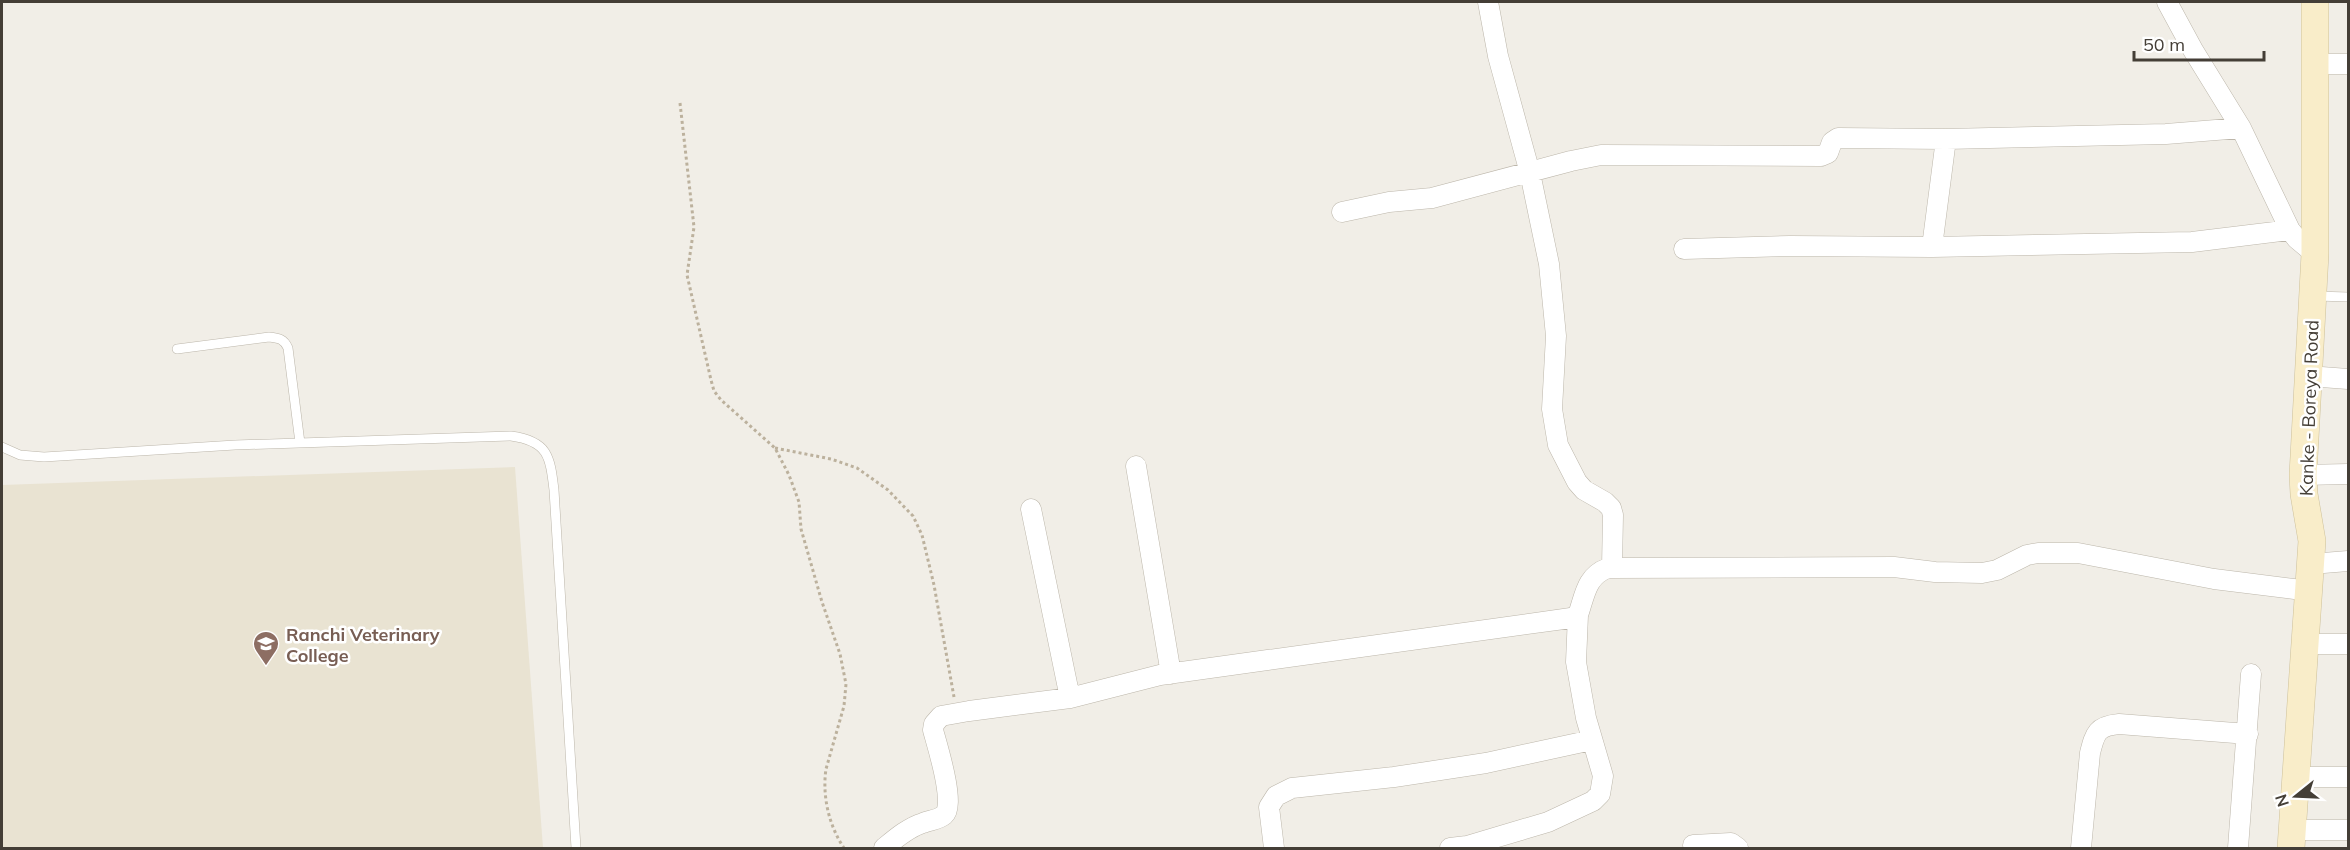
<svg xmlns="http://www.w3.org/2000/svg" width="2350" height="850" font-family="Mulish,sans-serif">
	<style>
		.education { fill: #e9e3d2 }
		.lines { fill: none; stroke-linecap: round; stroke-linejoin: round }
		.lane-casing { stroke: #bcb6aa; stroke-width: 10 }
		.street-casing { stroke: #bcb6aa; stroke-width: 21 }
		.secondary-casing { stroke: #cdc09a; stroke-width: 28 }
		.path { stroke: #bcb19d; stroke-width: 3; stroke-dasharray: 3 3; stroke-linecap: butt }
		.lane { stroke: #fff; stroke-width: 9 }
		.street { stroke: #fff; stroke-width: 20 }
		.secondary { stroke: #f9edc9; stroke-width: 27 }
		.labels { text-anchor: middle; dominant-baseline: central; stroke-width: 5; stroke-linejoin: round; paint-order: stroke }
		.street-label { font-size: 18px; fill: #443e36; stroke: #fff }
		.education-label { font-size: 18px; font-weight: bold; fill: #785e54; stroke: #fff; text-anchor: start }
	</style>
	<rect width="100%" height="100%" fill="#f1eee7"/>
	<path class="education" d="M515,467L543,848H2V485Z"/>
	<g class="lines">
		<defs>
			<path id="lane" d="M2316,296L2348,297
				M177,349L269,337C279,338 284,339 288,348L300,443
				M2,447L20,455L44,457L235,445L511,436C548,441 550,456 554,490L576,848"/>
			<path id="street" d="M1488,2L1498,56L1530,173L1549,264L1556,336L1552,409L1558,445L1577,482L1584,490L1605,502L1611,508L1613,515L1612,567
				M2167,2L2193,50L2241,128L2290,230L2297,239L2315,254
				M2316,64H2348
				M1342,212L1389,202L1432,198L1571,161L1601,155L1821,156L1828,153L1832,142L1838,138L1946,139L2166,134L2241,128
				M1932,247L1946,139
				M1684,249L1790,246L1932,247L2192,242L2290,230
				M2308,376L2348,379
				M1136,466L1171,674
				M2303,475L2348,474
				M1031,509L1070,698
				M2311,564L2348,561
				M2306,644H2348
				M2297,777H2348
				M2293,830H2348
				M1693,845L1731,843L1738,848
				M884,848C895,839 909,827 923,823C930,820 938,820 944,815C956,805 937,745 933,730L934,724L941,716L969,711L1070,698L1160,675L1571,618L1578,615C1585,595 1586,576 1608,568L1894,567L1935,572L1982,573L1997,570L2027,555L2038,553H2078L2214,579L2310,591
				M1274,848L1269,807L1276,796L1292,788L1394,777L1486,763L1592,740
				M1450,848L1467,846L1548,822L1593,801L1600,794L1603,776L1586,718L1576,662L1578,615
				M2081,848L2090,753C2095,733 2097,726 2119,724L2248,734
				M2238,848L2251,674"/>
			<path id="secondary" d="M2291,848L2312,541L2304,494L2303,475L2315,254V2"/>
		</defs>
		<use href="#lane" class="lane-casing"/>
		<use href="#street" class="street-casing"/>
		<use href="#secondary" class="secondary-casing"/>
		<path class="path" d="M680,103L694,227L687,275L711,380L714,391L721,400L775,448L789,475L799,502L801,529L822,602L840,654L846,684L844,706L826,769C822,796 829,826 844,848
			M775,448L831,459L857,468L888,490L913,516L922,535L934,585L954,697"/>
		<use href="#lane" class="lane"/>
		<use href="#street" class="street"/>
		<use href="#secondary" class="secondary"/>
	</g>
	<defs>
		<symbol id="university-pin" viewBox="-11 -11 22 30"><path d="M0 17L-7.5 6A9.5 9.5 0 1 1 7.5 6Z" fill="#8d6e63" stroke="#fff"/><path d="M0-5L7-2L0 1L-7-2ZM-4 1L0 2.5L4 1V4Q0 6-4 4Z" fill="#fff"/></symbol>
	</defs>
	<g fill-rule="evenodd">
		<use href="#university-pin" x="251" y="629" width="30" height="40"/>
	</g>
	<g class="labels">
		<g class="street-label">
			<text transform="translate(2309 408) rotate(-88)">Kanke - Boreya Road</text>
		</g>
		<g class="education-label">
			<text x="286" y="634">Ranchi Veterinary<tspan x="286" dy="21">College</tspan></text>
		</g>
	</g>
	<rect width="2350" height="850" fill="none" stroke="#443e36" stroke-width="6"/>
	<g transform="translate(2296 796) rotate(252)" stroke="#ffffff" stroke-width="4.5" paint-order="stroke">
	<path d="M0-4.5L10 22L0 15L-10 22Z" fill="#443e36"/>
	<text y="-9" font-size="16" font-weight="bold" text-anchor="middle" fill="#443e36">N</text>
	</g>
	<path d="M2134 51v9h130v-9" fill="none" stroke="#443e36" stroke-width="3"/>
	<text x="2143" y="51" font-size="18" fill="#443e36" stroke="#ffffff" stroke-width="4.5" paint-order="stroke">50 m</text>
</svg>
